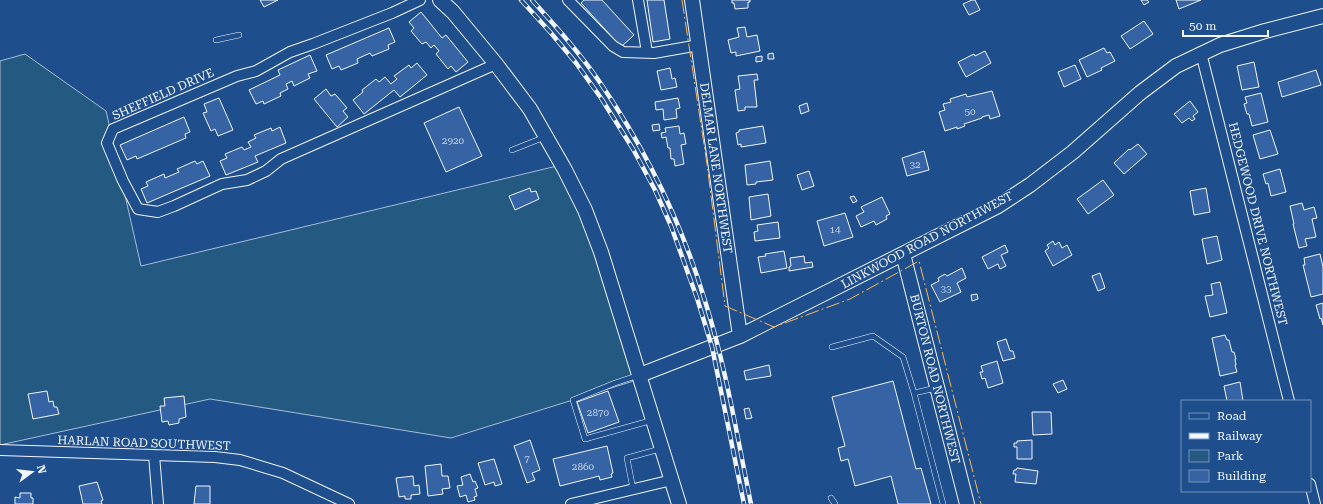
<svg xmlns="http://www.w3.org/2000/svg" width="1323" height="504" font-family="'Roboto Serif',serif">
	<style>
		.green { fill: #245a82; stroke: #a8bbd7 }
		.building { fill: #3563a3; stroke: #f2f6ff }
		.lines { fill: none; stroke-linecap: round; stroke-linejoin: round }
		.lane-casing { stroke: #f2f6ff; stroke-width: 6 }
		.street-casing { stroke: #f2f6ff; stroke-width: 12 }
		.secondary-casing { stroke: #f2f6ff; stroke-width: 16 }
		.lane { stroke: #1f4e8c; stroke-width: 5 }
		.street { stroke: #1f4e8c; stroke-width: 10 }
		.secondary { stroke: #1f4e8c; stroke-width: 14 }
		.rail-casing { stroke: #f2f6ff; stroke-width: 4.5 }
		.rail { stroke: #1f4e8c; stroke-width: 3; stroke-dasharray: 9; stroke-linecap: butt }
		.power { stroke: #ffb74d; stroke-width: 1; stroke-dasharray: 14 3 2 3; stroke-linecap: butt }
		.labels { text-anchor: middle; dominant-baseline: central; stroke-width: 3; stroke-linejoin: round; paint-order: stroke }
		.number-label { font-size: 10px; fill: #c3d1e8 }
		.street-label { font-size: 12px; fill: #f2f6ff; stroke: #1f4e8c }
	</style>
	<rect width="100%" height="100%" fill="#1f4e8c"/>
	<path class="green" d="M25,54L106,111L141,266L561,165L609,291L640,379L451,438L210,399L0,445V61Z"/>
	<path class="building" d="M260,0H278L264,7Z
		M584,0H602L634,35L621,47L581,3Z
		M647,0H664L670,39L653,42Z
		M732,0H750V2H748V8L735,9L734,3H732Z
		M972,0H975L980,10L969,15L963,4Z
		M1141,0H1147L1149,2L1144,5Z
		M1176,0H1201L1179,9Z
		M421,12L442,38L446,35L468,62L456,72L451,66L448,69L436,54L439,51L434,45L431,48L426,42L422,44L411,31L414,28L409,22Z
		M1144,21L1153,34L1130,49L1121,36Z
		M745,27L747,37L757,35L760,51L736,56V52L731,53L728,40L739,37L737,28Z
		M389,28L395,42L388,45L389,49L372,56L370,53L357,59L358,63L341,70L339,66L332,69L326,55Z
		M1104,48L1107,53L1110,52L1115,61L1101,68L1102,70L1087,77L1079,60Z
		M985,51L991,63L966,77L958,62L974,54L975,56Z
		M773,53L774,59H768V54Z
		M310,55L317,71L308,74L310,78L294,86L292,81L286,84L288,89L280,93L281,96L264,104L263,101L256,104L249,90L280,75L278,70Z
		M762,56V61L756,62V57Z
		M1254,62L1259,87L1242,90L1237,66Z
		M417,63L427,75L400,97L394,90L364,114L353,100L363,92L362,90L376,79L379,82L385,77L391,84L397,79L394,76L409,65L411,68Z
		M1075,65L1081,79L1064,87L1058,72Z
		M670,68L672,79L675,78L677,87L661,90L657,71Z
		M1316,70L1321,85L1282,97L1278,82Z
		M757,74L758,80H754L757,107H745V110L738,111L735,90L740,89L738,76Z
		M326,89L331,96L335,94L347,108L343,111L348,117L337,127L314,99Z
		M992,91L1000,116L990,119L989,115L982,117V118L964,124L965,126L957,129V127L945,131L939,112L945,110L943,104L951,102L950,99L966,94L967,97Z
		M1261,93L1268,122L1252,126L1249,114H1247L1244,104L1247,103L1245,97Z
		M219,98L233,130L218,136L215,129L211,131L203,113L207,112L204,104Z
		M678,98L680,108L676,109L677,118L664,120L663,109L656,110L655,102Z
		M1190,101L1198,112L1193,116L1195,119L1192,121L1189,118L1182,123L1174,114Z
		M807,103L809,111L801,114L799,106Z
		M459,107L482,156L446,172L424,123Z
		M184,117L190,132L185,134L186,138L137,159L136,156L127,160L120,145Z
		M659,124L660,130L653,131L652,125Z
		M679,126L680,134L684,133L686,144L681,145L684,164L675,166L674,159H671L670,148H668L666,137L662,138L661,133L666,132L665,128Z
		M763,126L766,143L741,147V144L738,145L736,133L739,132V130Z
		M280,127L286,143L255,156L258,162L226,175L220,161L227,158L225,154L242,147L244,150L251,147L248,142L256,138L254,135L271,128L272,131Z
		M1270,130L1278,154L1260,159L1253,135Z
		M1138,144L1147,154L1124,174L1114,163L1129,149L1130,150Z
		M924,151L929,170L907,176L902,158Z
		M195,161L197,164L203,161L210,176L147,203L141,189L148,186L146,182L164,174L165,178L179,172L177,169Z
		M770,161L773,180L756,182V184L747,185L745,165Z
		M1280,169L1286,192L1271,196L1268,183L1266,184L1263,174Z
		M809,171L814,186L802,190L797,175Z
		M1103,180L1114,195L1088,214L1077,199Z
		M530,188L531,192L536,191L539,199L515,210L509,196Z
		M1206,188L1210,212L1194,215L1190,191Z
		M768,194L771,216L751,220L749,197Z
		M854,196L857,201L853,203L850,197Z
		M882,197L890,214L886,216L887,219L876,225L874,221L861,227L856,216L864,212L861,207Z
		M1302,203L1304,210L1314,207L1317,218L1312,219L1316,237L1305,239L1307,246L1299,248L1293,224H1294L1290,206Z
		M845,213L853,237L824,246L817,221Z
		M778,222L780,238L755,241L754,232L758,231L757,225Z
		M1217,236L1222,260L1207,264L1202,239Z
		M1053,241L1055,245L1059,242L1062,248L1067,245L1072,255L1053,266L1045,251L1049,248L1047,245Z
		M1005,245L1008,252L1001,255L1006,266L1000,269L998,264L988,269L982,257Z
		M784,251L787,268L761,273L758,257L766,256L765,254Z
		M1320,254L1323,267V294L1311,297L1303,265H1305L1304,258Z
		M804,256L805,263L812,262L813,267L789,271V267L791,266L790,258Z
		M962,268L966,278L957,283L961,292L940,302L931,285L939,281L938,278L945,274L947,276Z
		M1100,273L1105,288L1098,291L1092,276Z
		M1220,282L1227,313L1210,317L1205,296L1213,295L1211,284Z
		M977,294L978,299L972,301L971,295Z
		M1323,303V325L1321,318L1320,319L1316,305Z
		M1225,335L1227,340H1229L1232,352H1234L1236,359H1235L1236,365H1235L1237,372L1220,376L1212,338Z
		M1006,339L1010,351H1013L1015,358L1003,361L997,342Z
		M997,361L1003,383L988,388L985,378L982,379L980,372H983L981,366Z
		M769,365L771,376L746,380L744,371Z
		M1063,380L1067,389L1058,393L1053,384Z
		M893,381L916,469L921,468L931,504H898L891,476L855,486L848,459L841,461L838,448L845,446L832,397Z
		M1240,382L1243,401H1227L1224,386Z
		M47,391L49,402L53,401L54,407H57L59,414L33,419L28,394Z
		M608,391L619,422L588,433L577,402Z
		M184,396L186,417L179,419V423L169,425L168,421L162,422L160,406H165L164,398Z
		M749,408L752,418L746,419L744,409Z
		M1032,412H1051L1052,434L1033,435Z
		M530,440L540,470L532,473L535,480L527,483L514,446Z
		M1032,440V459H1017V447H1014V443H1017V441Z
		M607,446L613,473L611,474L612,477L600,480L599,476L560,486L553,459Z
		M494,459L502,484L495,486L494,482L485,485L478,463Z
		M441,464L442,476H448L450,488L442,489L443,494L428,496L425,466Z
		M1017,468L1038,471L1036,484L1015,482L1016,474H1013L1014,470H1016Z
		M470,474L473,482L475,481L478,488L475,489L477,496L474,497L475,500L468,502L466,495L460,497L457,486L463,485L461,477Z
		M413,476L414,486L419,485L420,494L411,495V499H405V496L399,497L396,478Z
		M97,482L103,500L101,501L102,504H83L79,486Z
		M196,486H210V504H194Z
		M20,493H31V498H33V504H15V497L20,498Z"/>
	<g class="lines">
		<defs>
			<path id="lane" d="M216,40L239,35
				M512,150L545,137
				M832,347L873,336L903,357L914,393
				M639,375L615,383L573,400L585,439L653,420
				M936,388L914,393L943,504
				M633,489L627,458L660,449
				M831,498L835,504"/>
			<path id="street" d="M420,0L392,13L313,44L290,52L256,71L237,76L113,129L107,143L123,181L138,209L158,212L174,206L222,184L247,180L266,171L281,159L496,64
				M568,0L613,46L623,52L654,53L699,45
				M638,0L647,52
				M1201,53L1289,401
				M0,450L215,457L240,460L283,473L349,504
				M154,455L158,504
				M1310,484L1315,504
				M571,504L672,480"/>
			<path id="secondary" d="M440,0L453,12L496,64L530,109L565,170L585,210L601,252L679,504
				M692,0L740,336
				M903,254L967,504
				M640,375L740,336L998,206L1030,185L1073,152L1140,93L1176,66L1220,45L1265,31L1323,16"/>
		</defs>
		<use href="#lane" class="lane-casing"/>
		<use href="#street" class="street-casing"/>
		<use href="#secondary" class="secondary-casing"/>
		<use href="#lane" class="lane"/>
		<use href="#street" class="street"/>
		<use href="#secondary" class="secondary"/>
		<defs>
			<path id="rail" d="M521,0L551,33L576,63L601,98L633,149L655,190L671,226L697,298L712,347L744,504
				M532,0C556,27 581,54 601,84C646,150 682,224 705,301C726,367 737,436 751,504"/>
		</defs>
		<use href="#rail" class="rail-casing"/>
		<use href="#rail" class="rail"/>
		<path class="power" d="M682,0L707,164L725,306L774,327L850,299L919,261L981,504"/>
	</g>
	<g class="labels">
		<g class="number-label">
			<text x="970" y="111">50</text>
			<text x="453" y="140">2920</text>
			<text x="915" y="164">32</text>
			<text x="835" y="229">14</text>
			<text x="946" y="288">33</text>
			<text x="598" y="412">2870</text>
			<text x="527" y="458">7</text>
			<text x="583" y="466">2860</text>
		</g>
		<g class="street-label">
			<text transform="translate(163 94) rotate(-24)">SHEFFIELD DRIVE</text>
			<text transform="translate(716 168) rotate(82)">DELMAR LANE NORTHWEST</text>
			<text transform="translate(1258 224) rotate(76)">HEDGEWOOD DRIVE NORTHWEST</text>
			<text transform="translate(927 240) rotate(-28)">LINKWOOD ROAD NORTHWEST</text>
			<text transform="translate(935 379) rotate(76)">BURTON ROAD NORTHWEST</text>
			<text transform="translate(144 443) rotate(2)">HARLAN ROAD SOUTHWEST</text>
		</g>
	</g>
	<rect x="1181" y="400" width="130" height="92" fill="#1f4e8c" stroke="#7391ba"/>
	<rect x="1189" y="413" width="20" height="6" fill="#1f4e8c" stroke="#7391ba"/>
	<text x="1217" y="420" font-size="12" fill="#f2f6ff">Road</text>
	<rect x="1189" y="433" width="20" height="6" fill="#f2f6ff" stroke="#7391ba"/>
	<text x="1217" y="440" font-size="12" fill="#f2f6ff">Railway</text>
	<rect x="1189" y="450" width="20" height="12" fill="#245a82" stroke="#7391ba"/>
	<text x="1217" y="460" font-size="12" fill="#f2f6ff">Park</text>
	<rect x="1189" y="470" width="20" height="12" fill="#3563a3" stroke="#7391ba"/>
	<text x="1217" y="480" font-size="12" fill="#f2f6ff">Building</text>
	<g transform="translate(32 472) rotate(75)" stroke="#1f4e8c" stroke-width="3" paint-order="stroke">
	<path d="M0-3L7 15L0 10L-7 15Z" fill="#f2f6ff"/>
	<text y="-6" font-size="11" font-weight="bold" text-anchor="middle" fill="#f2f6ff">N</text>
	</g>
	<path d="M1183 30v6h85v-6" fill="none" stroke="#f2f6ff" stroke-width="2"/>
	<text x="1189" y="30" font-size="12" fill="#f2f6ff" stroke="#1f4e8c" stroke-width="3" paint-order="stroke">50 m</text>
</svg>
